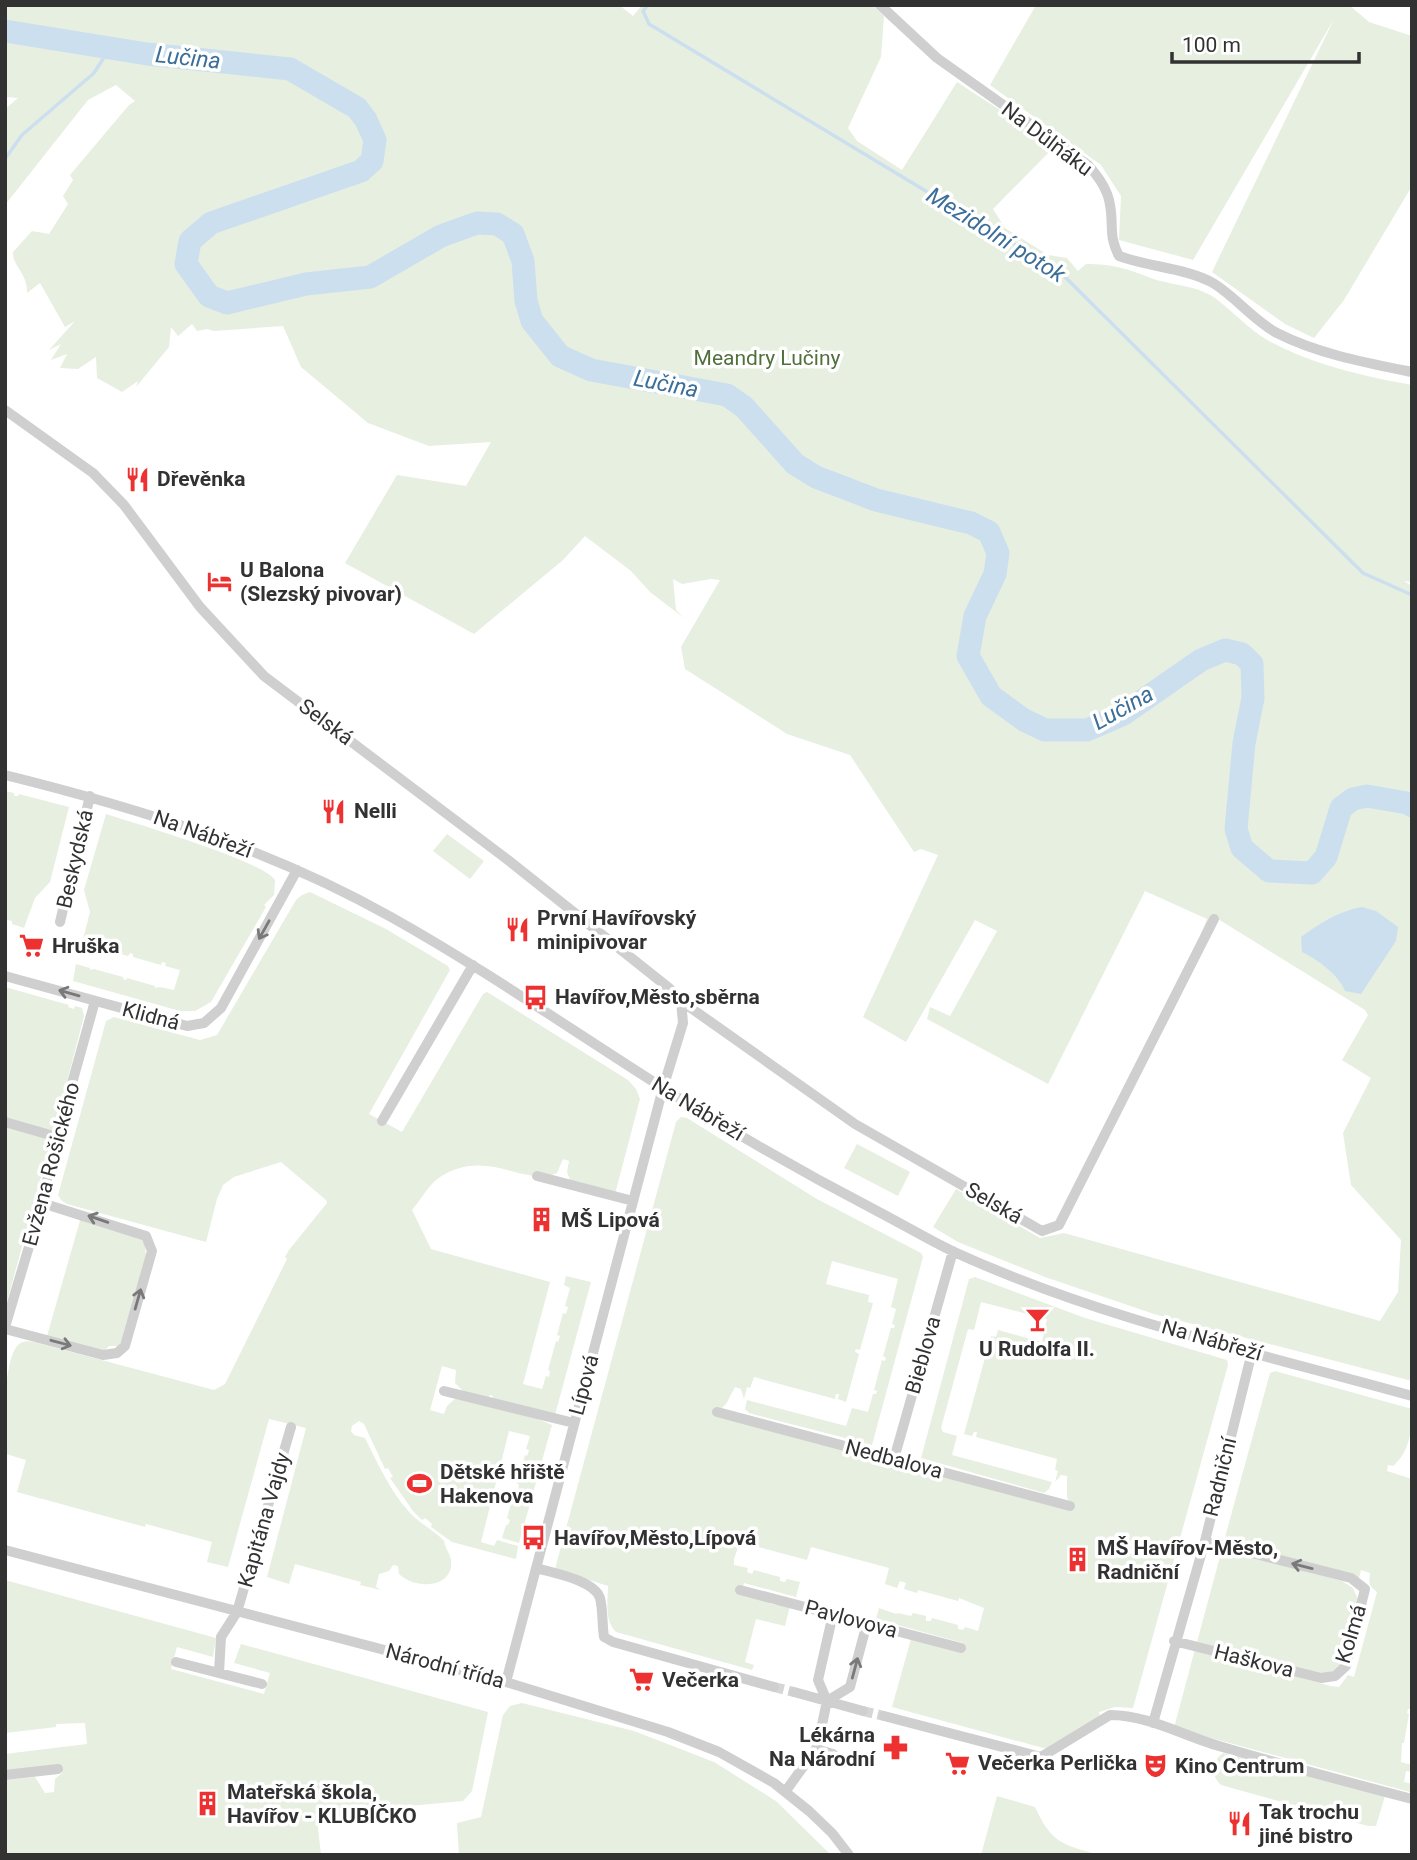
<svg xmlns="http://www.w3.org/2000/svg" width="1417" height="1860" font-family="Roboto,sans-serif">
	<style>
		.green { fill: #e7efe0 }
		.water { fill: #ccdfef }
		.lines { fill: none; stroke-linecap: round; stroke-linejoin: round }
		.stream { stroke: #ccdfef; stroke-width: 3.5 }
		.river { stroke: #ccdfef; stroke-width: 23 }
		.minor-tunnel { stroke: #d6d6d6; stroke-width: 10; stroke-dasharray: 10 5; stroke-linecap: butt }
		.minor { stroke: #cfcfcf; stroke-width: 10 }
		.oneway { stroke: #797979 }
		.labels { text-anchor: middle; dominant-baseline: central; stroke-width: 7; stroke-linejoin: round; paint-order: stroke }
		.street-label { font-size: 21px; fill: #323232; stroke: #fff }
		.park-label { font-size: 21px; fill: #51703c; stroke: #fff }
		.poi-label { font-size: 21px; font-weight: bold; fill: #323232; stroke: #fff; text-anchor: start }
		.water-label { font-size: 23px; font-style: italic; fill: #3b6e99; stroke: #fff }
	</style>
	<rect width="100%" height="100%" fill="#fff"/>
	<path class="green" d="M5,5H619L633,16L642,5H872L884,16L881,57L848,128L857,141L902,170L957,82L1055,146L993,209L1005,228L1048,255L1067,258L1078,271L1086,264C1112,264 1125,268 1148,277C1170,286 1195,284 1215,298C1233,311 1249,330 1269,341C1313,365 1363,376 1412,385V582L1404,581L1412,586V1381L1154,1314L1045,1277L958,1242L933,1227L956,1189L1040,1238L1064,1233L1380,1321L1398,1292L1401,1240L1351,1185L1343,1133L1371,1078L1342,1060L1368,1015L1365,1010L1218,919L1198,941L1207,919L1145,891L1048,1084L927,1019L930,1007L950,1016L997,931L975,920L906,1042L863,1017L938,855L921,849L914,852L850,755L787,734L685,669L681,647L720,580L711,579L682,584L673,579L676,610L684,618L650,592L631,571L585,536L563,560L474,634L345,563L397,475L466,486L491,442L429,446L368,423L301,367L283,326L214,331L207,329L197,331L192,324L178,336L171,327L169,347L136,387L138,381L122,392L97,378L96,357L78,369L60,368L67,354L51,360L61,344L49,350L75,321L65,327L40,283L27,293C28,273 12,266 13,252L32,231L49,234L68,204L63,196L73,180L70,175L129,105L135,101L116,85L88,100L5,205V109L18,98L5,97Z
		M1036,5H1337L1340,7L1349,5L1369,22L1412,36V186L1344,300L1314,338L1285,324L1212,272L1334,19L1193,260L1119,240L1121,196L1101,165L990,85Z
		M5,791L14,793V796H18L19,794L69,807L50,882L35,898L24,928L12,924V921L8,920L5,922Z
		M106,814C134,823 263,861 275,880L274,895L264,905L266,907L211,1002L195,1011H180L73,981L76,964L90,968V970L94,969L123,977V979L126,980L127,978L155,986V988L160,987L174,990L180,970L165,966L166,963L162,962L161,965L133,957V954L130,953L128,956L100,948V945L97,944L96,947L82,943L90,912L84,890Z
		M447,834L484,861L470,879L433,851Z
		M310,892L386,929L448,966L450,970L369,1114L402,1132L483,994L487,992L628,1080L636,1089L640,1099L615,1194L570,1180L567,1172L569,1161L563,1159L557,1173C522,1187 488,1147 440,1177C428,1185 421,1200 412,1210L431,1249L550,1282L523,1384L542,1389L546,1376L549,1377L550,1371L548,1370L556,1341L558,1342L560,1336L557,1335L563,1313L566,1314L568,1307L565,1306L570,1288L564,1285L566,1276L591,1282L555,1415L492,1400L493,1396L490,1395L488,1399L464,1392L455,1383L456,1370L442,1366L430,1410L444,1414L447,1406L456,1398L535,1418L552,1425L519,1543L502,1538L506,1525H508L510,1520L507,1518L515,1490H518L519,1484H517L525,1455L527,1456L529,1450L526,1449L530,1436L509,1431L481,1542L494,1546L497,1540L518,1546L516,1559L452,1542L431,1527L432,1524L425,1518L422,1520L413,1511L390,1478L393,1477L388,1468L385,1469L364,1424L359,1421L352,1426L351,1431L354,1435L365,1438C378,1464 390,1491 410,1513C417,1521 441,1536 444,1541C445,1542 444,1544 445,1545C447,1551 450,1554 451,1560C454,1590 414,1589 399,1574L398,1566L393,1565L389,1571L379,1574L376,1587L381,1590L360,1585L361,1582L295,1564L289,1584L267,1577L306,1428L269,1419L228,1567L207,1562L212,1542L146,1524L145,1527L17,1492L26,1460L6,1454L5,1456C5,1433 2,1361 18,1345C23,1340 28,1341 34,1342L214,1390L225,1384L287,1259L285,1257L289,1250L327,1203L326,1200L281,1162L234,1177L223,1185L217,1199L206,1242L67,1204L61,1200L58,1195L106,1021L114,1017L200,1040L217,1035L296,900L302,895Z
		M5,987L69,1005L68,1007L74,1009L75,1006L82,1008L84,1016L57,1120L53,1119L52,1123L55,1124L56,1122L5,1309Z
		M681,1117L687,1118L817,1199L921,1253L923,1257L872,1445L749,1413L745,1409L747,1400L846,1426L852,1408L868,1412L873,1394H876L877,1391L874,1390L882,1360L885,1361L886,1358L883,1356L891,1328H894L895,1325L892,1324L896,1309L891,1307L898,1279L832,1261L826,1284L869,1295L868,1302L873,1303L860,1350L856,1349L855,1352L859,1354L846,1402L838,1399L839,1394H836L835,1399L754,1377L750,1388L747,1387L744,1399L741,1389L735,1387L726,1404L722,1408L1069,1502L1067,1497V1476L1061,1475L1055,1482L1058,1471L1055,1470L1057,1459L976,1437L977,1432H974L972,1436L964,1434L991,1336L996,1337L998,1330L1042,1342L1047,1319L981,1302L974,1330L968,1329L941,1428L943,1432L957,1436L952,1455L1052,1482L1049,1489L1044,1493L921,1458L969,1279L975,1277L1085,1318L1227,1360L1228,1365L1133,1708L1115,1707L1099,1712L1100,1717L1047,1749L892,1707L911,1639L961,1652L963,1643L876,1619L879,1608L896,1614L898,1613L911,1616L913,1613L926,1616V1621H931L932,1618L958,1625V1629L963,1630L965,1627L978,1631L984,1608L959,1598L958,1601L918,1590L917,1593L904,1589L906,1583L900,1581L897,1588L885,1584L889,1568L811,1547L807,1560L740,1542L734,1559V1565L748,1568L747,1572L752,1574L754,1570L780,1577V1581L785,1582L787,1579L800,1582L796,1597L744,1583L743,1587L770,1601V1604L790,1606L785,1626L756,1619L745,1662L754,1665L752,1670L616,1632C604,1620 608,1601 608,1586L555,1569L676,1122Z
		M857,1144L910,1172L898,1196L844,1168Z
		M81,1217L138,1234L145,1244L146,1258L121,1346H109L102,1353L47,1336Z
		M1275,1371L1412,1409C1412,1429 1410,1452 1393,1466L1388,1465L1387,1471L1412,1479V1698L1410,1709H1408L1407,1713L1409,1714L1404,1743H1402L1401,1762L1412,1765V1772L1406,1771L1404,1782L1412,1784L1410,1792L1174,1728L1195,1649L1331,1686L1339,1687L1348,1675L1354,1677L1377,1592C1368,1585 1369,1583 1370,1573L1361,1570L1359,1578L1357,1577L1224,1541L1270,1373Z
		M1222,1549L1342,1581L1353,1588L1358,1599L1341,1664L1333,1671L1322,1675L1197,1642Z
		M5,1580L216,1638L213,1657L177,1647L171,1669L264,1694L270,1673L234,1663L241,1644L488,1712L472,1791L463,1801L365,1810L363,1814L317,1819L321,1855H5V1780L35,1777L45,1793L54,1792L55,1779L62,1773V1767L5,1773V1754L87,1744L85,1723L56,1724V1727L5,1733Z
		M522,1703L634,1731L714,1762L776,1801L831,1855H459L457,1823L481,1817L503,1715L510,1706Z
		M1223,1753L1385,1796L1376,1826H1368L1221,1785C1210,1775 1212,1761 1223,1753Z
		M997,1796L1035,1807C1052,1844 1062,1844 1099,1855H981Z"/>
	<path class="water" d="M1362,907L1376,911L1398,927L1396,941L1361,994L1345,991C1338,974 1318,960 1302,952L1301,937C1320,923 1339,911 1362,907Z"/>
	<g class="lines">
		<path class="stream" d="M648,5L643,11L649,24L1060,272L1363,573L1412,595
			M5,159L22,135L94,73L110,48"/>
		<path class="river" d="M5,31L147,54L290,69L357,108L366,120L375,140L372,161L361,171L211,223L190,241L186,264L209,296L227,303L306,284L370,277L441,236L477,223L497,224L513,234L523,261L526,301L532,321L560,356L591,370L727,395L744,407L795,464L816,477L876,500L971,523L989,532L998,553L995,574L975,616L968,656L991,696L1024,720L1045,730H1087L1122,715L1201,660L1225,650L1242,654L1252,664L1253,698L1244,743L1236,829L1242,848L1269,871L1312,873L1326,857L1341,808L1353,799L1367,796L1407,803L1412,806"/>
		<path class="minor-tunnel" d="M774,1687L794,1692
			M863,1711L884,1716"/>
		<path class="minor" d="M880,5L937,58L1088,165C1098,176 1108,189 1110,205C1114,226 1108,235 1119,256C1149,267 1186,268 1213,283C1236,297 1253,320 1277,333C1318,354 1367,363 1412,372
			M5,410L93,473L124,505L200,607L264,676L508,860L669,988L681,1001L855,1124L1042,1231L1059,1225L1214,919
			M5,775C138,808 271,849 391,917C475,964 554,1018 635,1070C713,1121 794,1168 877,1211C902,1224 927,1239 952,1251C1098,1318 1258,1353 1412,1396
			M60,922L90,796
			M5,976L187,1026L204,1023L221,1008L297,870
			M382,1121L473,965
			M5,1122L57,1137
			M537,1176L633,1201
			M5,1327L42,1203L57,1137L95,1001
			M5,1329L103,1355L117,1353L125,1346L152,1251L146,1236L42,1203
			M444,1391L574,1423
			M717,1412L1070,1506
			M894,1459L953,1251
			M5,1550L506,1682L668,1732L719,1752L774,1783L809,1811L832,1833L849,1855
			M536,1568C553,1573 594,1580 600,1598C603,1610 602,1624 604,1637L613,1642L774,1687
			M740,1590L961,1648
			M1174,1641L1321,1678L1335,1676L1346,1666L1365,1589L1351,1578L1205,1541
			M176,1662L262,1684
			M219,1673L221,1637L237,1612L291,1427
			M506,1682L663,1088L683,1023L681,1001
			M794,1692L863,1711
			M827,1701L850,1687L867,1623
			M884,1716L1041,1757L1110,1715C1148,1715 1184,1736 1219,1746C1283,1765 1347,1782 1412,1799
			M1153,1723L1205,1541L1252,1352
			M816,1749L833,1754
			M5,1775L58,1769
			M785,1792L816,1749L819,1739L827,1701L818,1680L833,1614"/>
	</g>
	<defs><path id="oneway-shaft" d="M-6 0H5M1.5-3L5.5 0L1.5 3" fill="none" stroke-width="1.6" stroke-linecap="round" stroke-linejoin="round" transform="scale(1.75)"/></defs>
	<g class="oneway">
		<use href="#oneway-shaft" transform="translate(264 930) rotate(119)"/>
		<use href="#oneway-shaft" transform="translate(69 993) rotate(-164)"/>
		<use href="#oneway-shaft" transform="translate(98 1219) rotate(-161)"/>
		<use href="#oneway-shaft" transform="translate(138 1299) rotate(-74)"/>
		<use href="#oneway-shaft" transform="translate(61 1343) rotate(15)"/>
		<use href="#oneway-shaft" transform="translate(1302 1566) rotate(-166)"/>
		<use href="#oneway-shaft" transform="translate(855 1668) rotate(-75)"/>
	</g>
	<defs>
		<symbol id="restaurant-bare" viewBox="-9 -9 18 18"><path d="M-5-6h1v4h1v-4h1v4h1v-4h1v5L-1.5 .5V6h-2V.5L-5-1ZM5-6V6H3V1.5H1.5Q1.5-4 5-6Z" fill="#ed3030" stroke="#fff" stroke-width="2.5" paint-order="stroke"/></symbol>
		<symbol id="hotel-bare" viewBox="-9 -9 18 18"><path d="M-6-4.5h1.5V1H6V5H4.5V3h-9V5H-6ZM-4 0a1.8 1.8 0 1 1 3.6 0ZM.5 0V-2.5h3Q6-2.5 6 0Z" fill="#ed3030" stroke="#fff" stroke-width="2.5" paint-order="stroke"/></symbol>
		<symbol id="supermarket-bare" viewBox="-9 -9 18 18"><path d="M-6-5.5h2.5l.6 2H6L4.5 2H-2.5L-4.4-4H-6ZM-1.5 3.2a1.3 1.3 0 1 0 .1 0ZM3 3.2a1.3 1.3 0 1 0 .1 0Z" fill="#ed3030" stroke="#fff" stroke-width="2.5" paint-order="stroke"/></symbol>
		<symbol id="bus-bare" viewBox="-9 -9 18 18"><path d="M-5-6H5V4H4V6H2V4H-2V6H-4V4H-5ZM-3.5-4V0h7V-4ZM-3.5 1.2v1.5H-2V1.2ZM2 1.2v1.5H3.5V1.2Z" fill="#ed3030" stroke="#fff" stroke-width="2.5" paint-order="stroke"/></symbol>
		<symbol id="building-bare" viewBox="-9 -9 18 18"><path d="M-4-6H4V6H1V3H-1V6H-4ZM-2.5-4.3h1.7v1.8h-1.7ZM.8-4.3h1.7v1.8H.8ZM-2.5-1h1.7V.8h-1.7ZM.8-1h1.7V.8H.8Z" fill="#ed3030" stroke="#fff" stroke-width="2.5" paint-order="stroke"/></symbol>
		<symbol id="bar-bare" viewBox="-9 -9 18 18"><path d="M-6-5H6L.8 .8V4.5H3.5V6h-7V4.5H-.8V.8Z" fill="#ed3030" stroke="#fff" stroke-width="2.5" paint-order="stroke"/></symbol>
		<symbol id="stadium-bare" viewBox="-9 -9 18 18"><path d="M0-5a6.5 5 0 1 0 0 10a6.5 5 0 1 0 0-10ZM-3.5-1.8h7v3.6h-7Z" fill="#ed3030" stroke="#fff" stroke-width="2.5" paint-order="stroke"/></symbol>
		<symbol id="pharmacy-bare" viewBox="-9 -9 18 18"><path d="M-2-6h4v4h4v4h-4v4h-4v-4h-4v-4h4Z" fill="#ed3030" stroke="#fff" stroke-width="2.5" paint-order="stroke"/></symbol>
		<symbol id="theatre-bare" viewBox="-9 -9 18 18"><path d="M-5-5.5Q0-4 5-5.5V0Q5 5 0 6Q-5 5-5 0ZM-3.3-2.5H-1v1.5H-3.3ZM1-2.5H3.3v1.5H1ZM-2.8 1Q0 5.5 2.8 1Z" fill="#ed3030" stroke="#fff" stroke-width="2.5" paint-order="stroke"/></symbol>
	</defs>
	<g fill-rule="evenodd">
		<use href="#restaurant-bare" x="120" y="462" width="35" height="35"/>
		<use href="#hotel-bare" x="202" y="564" width="35" height="35"/>
		<use href="#restaurant-bare" x="316" y="794" width="35" height="35"/>
		<use href="#restaurant-bare" x="500" y="912" width="35" height="35"/>
		<use href="#supermarket-bare" x="14" y="928" width="35" height="35"/>
		<use href="#bus-bare" x="518" y="980" width="35" height="35"/>
		<use href="#building-bare" x="524" y="1202" width="35" height="35"/>
		<use href="#bar-bare" x="1020" y="1302" width="35" height="35"/>
		<use href="#stadium-bare" x="402" y="1466" width="35" height="35"/>
		<use href="#bus-bare" x="516" y="1520" width="35" height="35"/>
		<use href="#building-bare" x="1060" y="1542" width="35" height="35"/>
		<use href="#supermarket-bare" x="624" y="1662" width="35" height="35"/>
		<use href="#pharmacy-bare" x="878" y="1730" width="35" height="35"/>
		<use href="#supermarket-bare" x="940" y="1746" width="35" height="35"/>
		<use href="#theatre-bare" x="1138" y="1748" width="35" height="35"/>
		<use href="#building-bare" x="190" y="1786" width="35" height="35"/>
		<use href="#restaurant-bare" x="1222" y="1806" width="35" height="35"/>
	</g>
	<g class="labels">
		<g class="street-label">
			<text transform="translate(1047 139) rotate(37)">Na Důlňáku</text>
			<text transform="translate(326 722) rotate(37)">Selská</text>
			<text transform="translate(203 834) rotate(20)">Na Nábřeží</text>
			<text transform="translate(75 859) rotate(-77)">Beskydská</text>
			<text transform="translate(151 1016) rotate(15)">Klidná</text>
			<text transform="translate(698 1109) rotate(31)">Na Nábřeží</text>
			<text transform="translate(51 1164) rotate(-75)">Evžena Rošického</text>
			<text transform="translate(994 1203) rotate(30)">Selská</text>
			<text transform="translate(1212 1340) rotate(16)">Na Nábřeží</text>
			<text transform="translate(923 1355) rotate(-74)">Bieblova</text>
			<text transform="translate(584 1385) rotate(-75)">Lípová</text>
			<text transform="translate(894 1459) rotate(15)">Nedbalova</text>
			<text transform="translate(1220 1477) rotate(-76)">Radniční</text>
			<text transform="translate(264 1520) rotate(-74)">Kapitána Vajdy</text>
			<text transform="translate(851 1619) rotate(15)">Pavlovova</text>
			<text transform="translate(1351 1634) rotate(-73)">Kolmá</text>
			<text transform="translate(1254 1661) rotate(14)">Haškova</text>
			<text transform="translate(445 1666) rotate(15)">Národní třída</text>
		</g>
		<g class="park-label">
			<text x="767" y="358">Meandry Lučiny</text>
		</g>
		<g class="poi-label">
			<text x="157" y="479">Dřevěnka</text>
			<text x="240" y="570">U Balona<tspan x="240" dy="24">(Slezský pivovar)</tspan></text>
			<text x="354" y="811">Nelli</text>
			<text x="537" y="918">První Havířovský<tspan x="537" dy="24">minipivovar</tspan></text>
			<text x="52" y="946">Hruška</text>
			<text x="555" y="997">Havířov,Město,sběrna</text>
			<text x="561" y="1220">MŠ Lipová</text>
			<text x="1037" y="1349" text-anchor="middle">U Rudolfa II.</text>
			<text x="440" y="1472">Dětské hřiště<tspan x="440" dy="24">Hakenova</tspan></text>
			<text x="554" y="1538">Havířov,Město,Lípová</text>
			<text x="1097" y="1548">MŠ Havířov-Město,<tspan x="1097" dy="24">Radniční</tspan></text>
			<text x="662" y="1680">Večerka</text>
			<text x="875" y="1735" text-anchor="end">Lékárna<tspan x="875" dy="24">Na Národní</tspan></text>
			<text x="978" y="1763">Večerka Perlička</text>
			<text x="1175" y="1766">Kino Centrum</text>
			<text x="227" y="1792">Mateřská škola,<tspan x="227" dy="24">Havířov - KLUBÍČKO</tspan></text>
			<text x="1259" y="1812">Tak trochu<tspan x="1259" dy="24">jiné bistro</tspan></text>
		</g>
		<g class="water-label">
			<text transform="translate(188 58) rotate(6)">Lučina</text>
			<text transform="translate(996 235) rotate(32)">Mezidolní potok</text>
			<text transform="translate(666 384) rotate(11)">Lučina</text>
			<text transform="translate(1123 708) rotate(-29)">Lučina</text>
		</g>
	</g>
	<rect width="1417" height="1860" fill="none" stroke="#323232" stroke-width="14"/>
	<path d="M1172 52v10h187v-10" fill="none" stroke="#323232" stroke-width="3.5"/>
	<text x="1182" y="52" font-size="21" fill="#323232" stroke="#ffffff" stroke-width="5" paint-order="stroke">100 m</text>
</svg>
